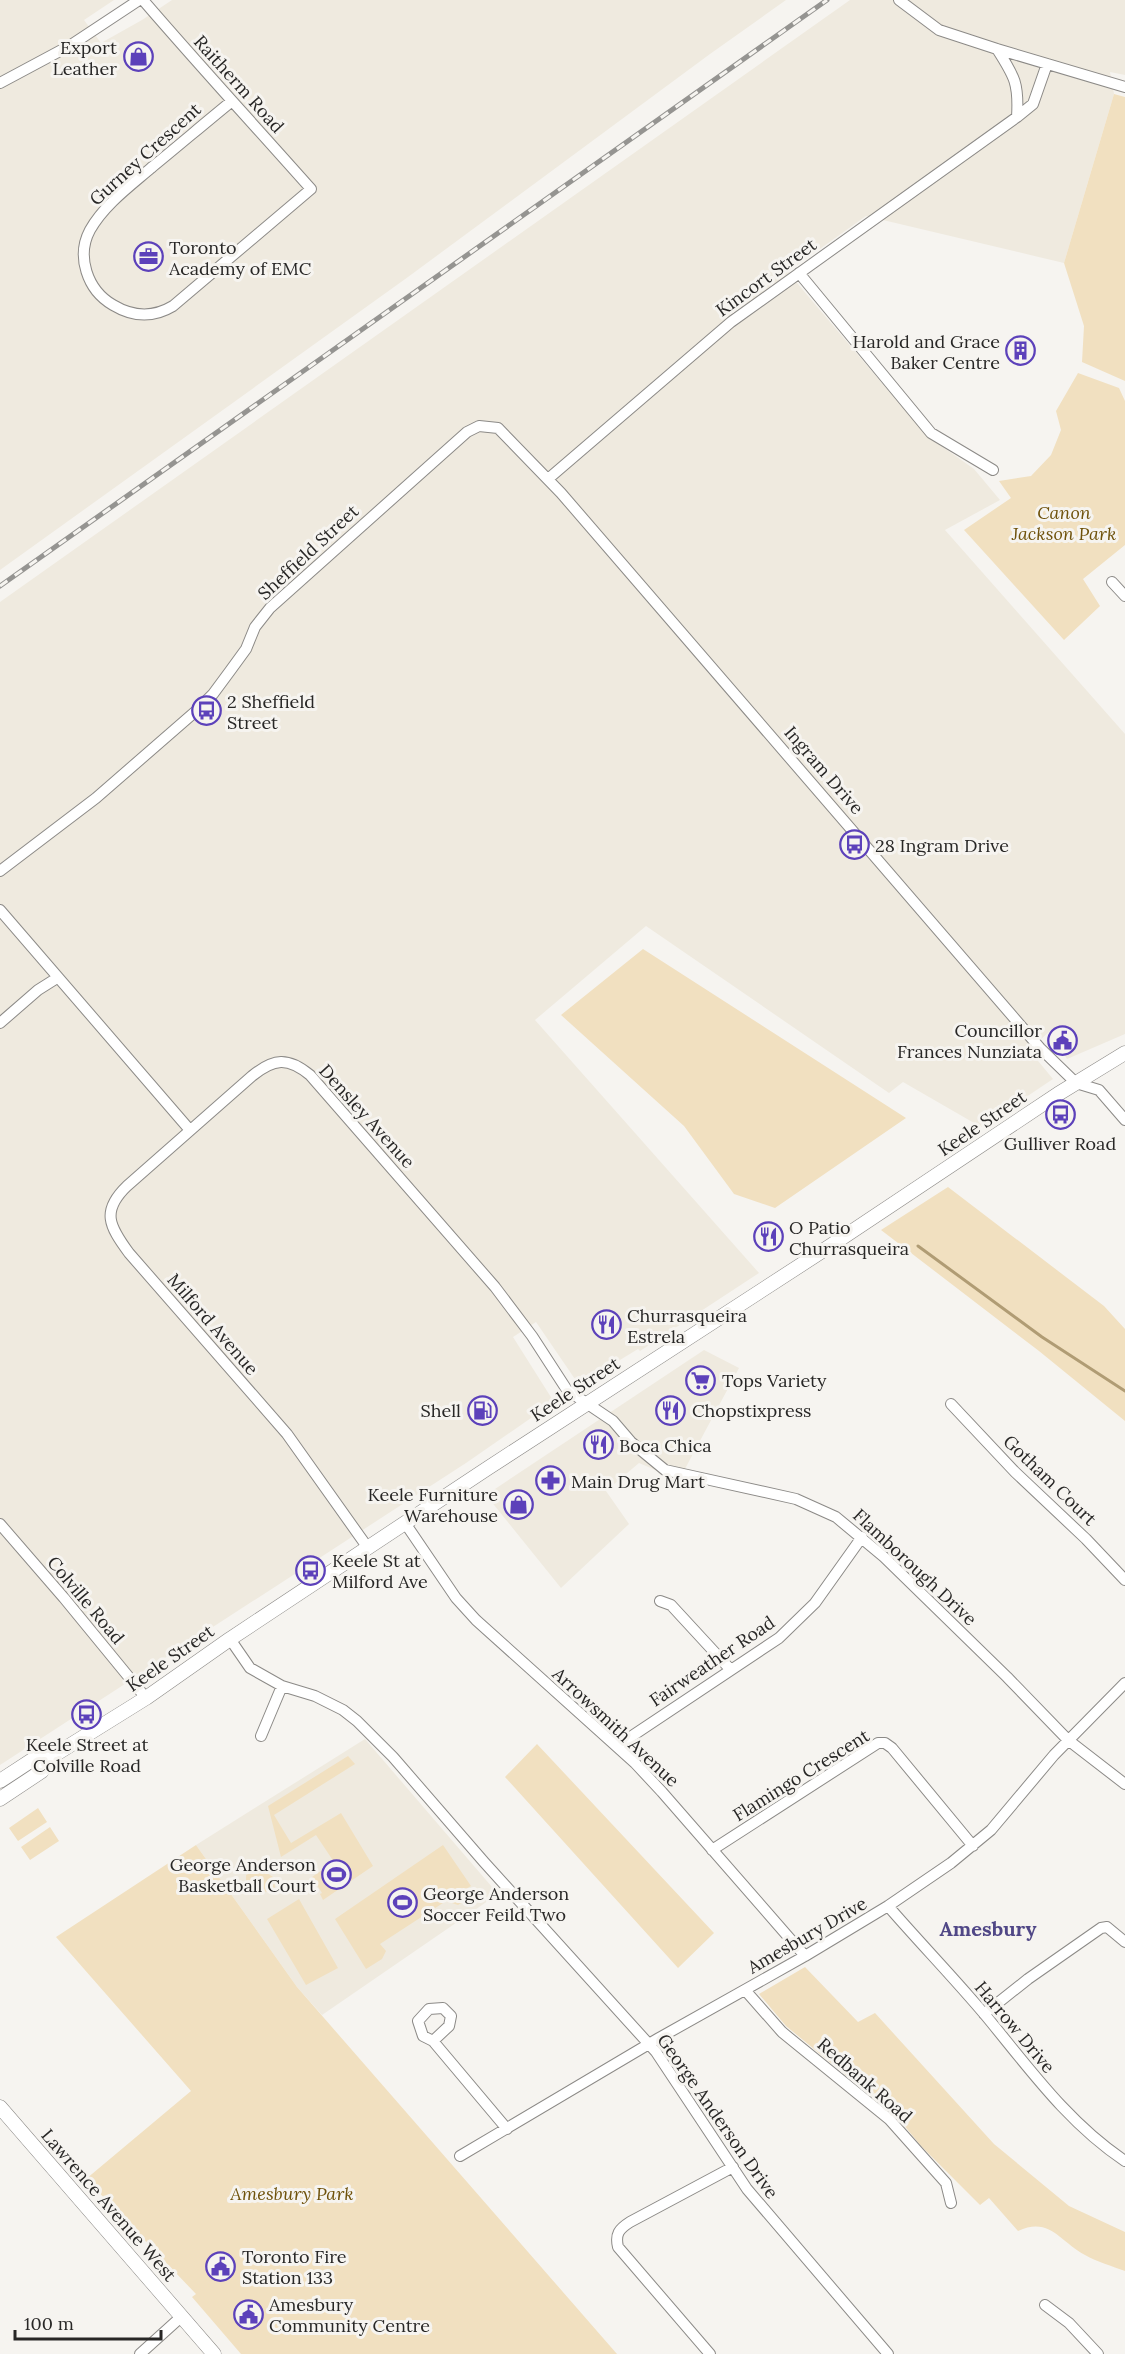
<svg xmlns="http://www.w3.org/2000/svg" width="1125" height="2354" font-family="Lora,serif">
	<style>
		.built { fill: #efeadf }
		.green { fill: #f1e0c0 }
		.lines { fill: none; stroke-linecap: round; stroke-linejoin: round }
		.stream { stroke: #b09c74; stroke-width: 3 }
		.minor-casing { stroke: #8c8a87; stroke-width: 12 }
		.major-casing { stroke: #8c8a87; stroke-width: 15 }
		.minor { stroke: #fff; stroke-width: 10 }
		.major { stroke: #fff; stroke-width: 14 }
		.rail-casing { stroke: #959491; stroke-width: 5 }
		.rail { stroke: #f6f4f0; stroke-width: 3; stroke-dasharray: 9; stroke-linecap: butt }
		.labels { text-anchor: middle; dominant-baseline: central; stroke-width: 6; stroke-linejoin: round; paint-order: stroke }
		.poi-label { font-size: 18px; fill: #282726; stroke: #f6f4f0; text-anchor: start }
		.street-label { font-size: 18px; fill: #282726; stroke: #f6f4f0 }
		.park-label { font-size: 18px; font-style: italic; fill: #6f520b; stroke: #f6f4f0 }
		.neighbourhood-label { font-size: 20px; font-weight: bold; fill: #504786; stroke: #f6f4f0 }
	</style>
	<rect width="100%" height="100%" fill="#f6f4f0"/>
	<path class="built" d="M0,0H114L84,20L101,43L142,20L172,0H786L710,54L408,277L0,570Z
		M850,0H1125V75L1110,72L1114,94L1064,263L866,216L789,271L797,283L926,435L974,469L1000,500L945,530L1125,734V1034L1067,1059L1050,1031L1029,1050L1053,1079L981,1127L903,1082L889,1093L646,926L535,1020L759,1273L640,1351L638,1349L579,1385L536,1322L513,1337L554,1402L466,1463L0,1765V602Z
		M704,1350L739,1368L679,1480L639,1463L606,1491L629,1524L561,1588L486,1495Z
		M365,1739L498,1894L322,2015L297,1987L196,1845Z"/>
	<path class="green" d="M1114,94L1125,97V381L1082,362L1084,326L1064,263Z
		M1078,373L1119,388L1125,401V545L1083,579L1100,606L1064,640L964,530L1011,498L999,481L1031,476L1051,455L1061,430L1056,411Z
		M643,949L906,1118L775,1208L734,1194L684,1126L561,1015Z
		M948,1187L1104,1306L1125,1329V1421L1039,1351L881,1230Z
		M537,1744L714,1933L678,1968L505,1777Z
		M348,1756L355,1764L274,1815L291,1843L341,1813L373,1866L323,1900L320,1894L322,1893L312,1877L334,1862L316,1835L281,1857L268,1806Z
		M38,1808L47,1822L18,1841L9,1828Z
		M50,1827L59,1841L30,1860L21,1847Z
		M196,1845L297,1987L617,2354H241L192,2297L196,2294L86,2179L191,2091L56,1937Z
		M443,1845L471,1886L466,1889L472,1896L458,1905L446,1901L380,1944L386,1951L382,1959L366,1969L335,1919Z
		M252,1872L267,1873L273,1877L275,1887L272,1892L258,1891L246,1882V1875Z
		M299,1899L338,1968L306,1985L267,1919Z
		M805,1967L858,2022L875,2013L994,2144L1069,2206L1125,2232V2271C1112,2266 1097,2262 1085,2255C1060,2242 1050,2216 1018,2231L989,2198L980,2205L921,2146L898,2118L786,2026L759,1994Z"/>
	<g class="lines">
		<path class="stream" d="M918,1246L1042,1337L1125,1391"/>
		<defs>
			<path id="minor" d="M143,0C198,64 255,126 311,189L173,306C153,318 133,317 113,305C87,290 76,256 90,230C104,205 130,186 151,168C178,146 205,123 232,101
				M899,0L939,30L997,49L1125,87
				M997,49C1015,77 1019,84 1017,117
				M0,83L71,45L139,0
				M799,273L931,433L993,470
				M548,479L731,322L1017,117L1033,104L1047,64
				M1112,582L1125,596
				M0,871L96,798L196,711L213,694L230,671L246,649L255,627L270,608L467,432L479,426L498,428L561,493L1040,1048L1076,1083L1099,1090L1125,1120
				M0,910L189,1129
				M0,1023L38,990L57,978
				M951,1404L1015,1472L1086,1539L1125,1580
				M405,1523L456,1598L476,1620L635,1763L662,1792L805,1956
				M0,1524L64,1598L146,1698
				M368,1548L287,1434L129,1253C109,1226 101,1211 127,1186L252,1076C274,1058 288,1057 310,1075L495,1287L532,1336L567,1390L613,1421L631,1442L665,1470L796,1499L836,1517L884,1557L1007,1677L1068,1740L1125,1784
				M660,1601L671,1605L730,1669
				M230,1639L250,1668L282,1686L315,1696L343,1710L357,1721L393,1757L484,1862L656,2052L747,2189L888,2354
				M261,1736L282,1686
				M617,1746L779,1638L815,1603L862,1537
				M712,1850L878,1743H885L892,1748L973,1846
				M888,1906C920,1943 955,1979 986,2016C1029,2068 1068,2123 1125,2161
				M745,1990L782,2032L889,2119L946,2183L951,2203
				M984,2014L1028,1979L1101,1928L1107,1927L1125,1942
				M433,2041L423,2036L418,2021L429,2009L443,2008L451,2016L449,2026L433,2041L507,2129
				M460,2156L659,2038L805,1956L888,1906L951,1863L991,1830L1054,1755L1125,1683
				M1045,2305L1069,2323L1098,2354
				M140,2354L181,2317
				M710,2354L618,2247C615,2234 619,2229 630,2222L733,2167"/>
			<path id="major" d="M0,1781L35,1758L48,1759
				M0,1799L42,1771L48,1759L146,1698L230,1639L488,1468L830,1246L1058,1094L1125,1053
				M0,2107L214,2354"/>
		</defs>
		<use href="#minor" class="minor-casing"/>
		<use href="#major" class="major-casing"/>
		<use href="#minor" class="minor"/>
		<use href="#major" class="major"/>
		<defs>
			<path id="rail" d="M0,586L827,0"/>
		</defs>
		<use href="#rail" class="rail-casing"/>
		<use href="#rail" class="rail"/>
	</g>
	<defs>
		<symbol id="shop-ring" viewBox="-11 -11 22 22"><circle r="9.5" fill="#f6f4f0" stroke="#5c41ba" stroke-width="1.5"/><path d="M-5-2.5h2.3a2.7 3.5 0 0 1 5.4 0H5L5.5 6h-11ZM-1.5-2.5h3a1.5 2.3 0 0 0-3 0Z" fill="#5c41ba"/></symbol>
		<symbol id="office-ring" viewBox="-11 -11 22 22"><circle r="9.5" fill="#f6f4f0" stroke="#5c41ba" stroke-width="1.5"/><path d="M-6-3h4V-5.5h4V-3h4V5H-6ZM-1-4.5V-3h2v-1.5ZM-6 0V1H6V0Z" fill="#5c41ba"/></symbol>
		<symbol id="building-ring" viewBox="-11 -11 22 22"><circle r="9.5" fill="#f6f4f0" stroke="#5c41ba" stroke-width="1.5"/><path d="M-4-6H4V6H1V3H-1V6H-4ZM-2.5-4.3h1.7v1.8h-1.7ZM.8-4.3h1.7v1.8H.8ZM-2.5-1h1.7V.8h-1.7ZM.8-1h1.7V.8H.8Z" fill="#5c41ba"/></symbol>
		<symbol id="bus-ring" viewBox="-11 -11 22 22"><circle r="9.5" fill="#f6f4f0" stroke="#5c41ba" stroke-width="1.5"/><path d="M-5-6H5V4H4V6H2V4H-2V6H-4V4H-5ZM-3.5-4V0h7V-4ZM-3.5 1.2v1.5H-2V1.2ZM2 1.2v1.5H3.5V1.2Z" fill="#5c41ba"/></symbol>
		<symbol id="civic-ring" viewBox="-11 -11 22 22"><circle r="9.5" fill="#f6f4f0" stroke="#5c41ba" stroke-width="1.5"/><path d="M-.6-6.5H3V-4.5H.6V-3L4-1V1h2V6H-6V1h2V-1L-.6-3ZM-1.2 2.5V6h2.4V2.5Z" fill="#5c41ba"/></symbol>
		<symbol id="restaurant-ring" viewBox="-11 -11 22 22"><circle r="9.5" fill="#f6f4f0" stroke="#5c41ba" stroke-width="1.5"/><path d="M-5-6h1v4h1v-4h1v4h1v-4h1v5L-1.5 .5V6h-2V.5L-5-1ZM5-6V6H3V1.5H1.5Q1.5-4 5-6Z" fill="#5c41ba"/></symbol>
		<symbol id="supermarket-ring" viewBox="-11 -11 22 22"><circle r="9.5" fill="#f6f4f0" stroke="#5c41ba" stroke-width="1.5"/><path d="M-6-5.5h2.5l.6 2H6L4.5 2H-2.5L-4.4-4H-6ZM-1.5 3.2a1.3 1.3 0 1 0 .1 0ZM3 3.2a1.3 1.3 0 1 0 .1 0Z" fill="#5c41ba"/></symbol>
		<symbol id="fuel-ring" viewBox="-11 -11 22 22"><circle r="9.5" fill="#f6f4f0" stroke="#5c41ba" stroke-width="1.5"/><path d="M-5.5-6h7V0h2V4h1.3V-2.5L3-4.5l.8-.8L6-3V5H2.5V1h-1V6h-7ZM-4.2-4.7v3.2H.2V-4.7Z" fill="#5c41ba"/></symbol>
		<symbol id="pharmacy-ring" viewBox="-11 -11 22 22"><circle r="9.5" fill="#f6f4f0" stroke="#5c41ba" stroke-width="1.5"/><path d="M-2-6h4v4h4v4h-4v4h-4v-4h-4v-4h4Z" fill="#5c41ba"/></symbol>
		<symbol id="stadium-ring" viewBox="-11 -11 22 22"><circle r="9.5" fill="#f6f4f0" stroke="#5c41ba" stroke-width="1.5"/><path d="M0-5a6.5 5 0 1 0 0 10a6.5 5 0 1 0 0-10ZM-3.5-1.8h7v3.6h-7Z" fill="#5c41ba"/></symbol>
	</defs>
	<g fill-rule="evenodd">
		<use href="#shop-ring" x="122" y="40" width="33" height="33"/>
		<use href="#office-ring" x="132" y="240" width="33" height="33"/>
		<use href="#building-ring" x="1004" y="334" width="33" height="33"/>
		<use href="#bus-ring" x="190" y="694" width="33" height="33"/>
		<use href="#bus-ring" x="838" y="828" width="33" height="33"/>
		<use href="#civic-ring" x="1046" y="1024" width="33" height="33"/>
		<use href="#bus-ring" x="1044" y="1098" width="33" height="33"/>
		<use href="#restaurant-ring" x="752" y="1220" width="33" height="33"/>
		<use href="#restaurant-ring" x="590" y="1308" width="33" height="33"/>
		<use href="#supermarket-ring" x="684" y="1364" width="33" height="33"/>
		<use href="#fuel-ring" x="466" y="1394" width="33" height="33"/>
		<use href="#restaurant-ring" x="654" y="1394" width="33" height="33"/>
		<use href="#restaurant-ring" x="582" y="1428" width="33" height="33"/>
		<use href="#pharmacy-ring" x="534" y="1464" width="33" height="33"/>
		<use href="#shop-ring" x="502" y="1488" width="33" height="33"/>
		<use href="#bus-ring" x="294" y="1554" width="33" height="33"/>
		<use href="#bus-ring" x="70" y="1698" width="33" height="33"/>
		<use href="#stadium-ring" x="320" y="1858" width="33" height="33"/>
		<use href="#stadium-ring" x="386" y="1886" width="33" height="33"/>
		<use href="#civic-ring" x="204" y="2250" width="33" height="33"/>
		<use href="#civic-ring" x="232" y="2298" width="33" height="33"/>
	</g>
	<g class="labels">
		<g class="poi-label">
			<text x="117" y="47" text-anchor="end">Export<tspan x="117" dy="21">Leather</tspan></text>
			<text x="169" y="247">Toronto<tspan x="169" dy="21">Academy of EMC</tspan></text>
			<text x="1000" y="341" text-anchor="end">Harold and Grace<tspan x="1000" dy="21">Baker Centre</tspan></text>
			<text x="227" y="701">2 Sheffield<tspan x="227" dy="21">Street</tspan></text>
			<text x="875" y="845">28 Ingram Drive</text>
			<text x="1042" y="1030" text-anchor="end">Councillor<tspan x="1042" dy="21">Frances Nunziata</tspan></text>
			<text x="1060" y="1143" text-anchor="middle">Gulliver Road</text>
			<text x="789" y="1227">O Patio<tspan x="789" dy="21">Churrasqueira</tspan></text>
			<text x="627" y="1315">Churrasqueira<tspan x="627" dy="21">Estrela</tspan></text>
			<text x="722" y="1380">Tops Variety</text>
			<text x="461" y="1410" text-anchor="end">Shell</text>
			<text x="692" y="1410">Chopstixpress</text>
			<text x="619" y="1445">Boca Chica</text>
			<text x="571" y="1481">Main Drug Mart</text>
			<text x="498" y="1494" text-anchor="end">Keele Furniture<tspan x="498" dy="21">Warehouse</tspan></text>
			<text x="332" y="1560">Keele St at<tspan x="332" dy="21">Milford Ave</tspan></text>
			<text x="87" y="1744" text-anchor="middle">Keele Street at<tspan x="87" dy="21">Colville Road</tspan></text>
			<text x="316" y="1864" text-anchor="end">George Anderson<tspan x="316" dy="21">Basketball Court</tspan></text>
			<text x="423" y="1893">George Anderson<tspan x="423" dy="21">Soccer Feild Two</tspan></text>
			<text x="242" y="2256">Toronto Fire<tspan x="242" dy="21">Station 133</tspan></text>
			<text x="269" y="2304">Amesbury<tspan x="269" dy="21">Community Centre</tspan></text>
		</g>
		<g class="street-label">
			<text transform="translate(239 84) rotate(48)">Raitherm Road</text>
			<text transform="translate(145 154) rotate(-42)">Gurney Crescent</text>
			<text transform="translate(766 277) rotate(-36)">Kincort Street</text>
			<text transform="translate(308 552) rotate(-43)">Sheffield Street</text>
			<text transform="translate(824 770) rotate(49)">Ingram Drive</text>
			<text transform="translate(367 1116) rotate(48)">Densley Avenue</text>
			<text transform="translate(982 1123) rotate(-34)">Keele Street</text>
			<text transform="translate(213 1324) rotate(49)">Milford Avenue</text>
			<text transform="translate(575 1389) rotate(-33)">Keele Street</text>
			<text transform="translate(1050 1480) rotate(44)">Gotham Court</text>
			<text transform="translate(915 1567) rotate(43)">Flamborough Drive</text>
			<text transform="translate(86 1600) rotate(50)">Colville Road</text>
			<text transform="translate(170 1658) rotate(-35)">Keele Street</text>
			<text transform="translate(712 1661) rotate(-34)">Fairweather Road</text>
			<text transform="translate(616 1727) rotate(43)">Arrowsmith Avenue</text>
			<text transform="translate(801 1775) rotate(-32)">Flamingo Crescent</text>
			<text transform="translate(807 1935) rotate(-30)">Amesbury Drive</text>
			<text transform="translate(1015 2027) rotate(50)">Harrow Drive</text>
			<text transform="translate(865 2080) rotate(41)">Redbank Road</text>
			<text transform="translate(718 2116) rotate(55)">George Anderson Drive</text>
			<text transform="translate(109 2205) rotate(49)">Lawrence Avenue West</text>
		</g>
		<g class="park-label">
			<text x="1064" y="512">Canon<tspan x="1064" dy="21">Jackson Park</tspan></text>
			<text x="292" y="2193">Amesbury Park</text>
		</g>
		<g class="neighbourhood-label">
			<text x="988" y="1928">Amesbury</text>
		</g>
	</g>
	<path d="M15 2330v9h146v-9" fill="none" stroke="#282726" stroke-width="3"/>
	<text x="24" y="2330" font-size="18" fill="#282726" stroke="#f6f4f0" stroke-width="4.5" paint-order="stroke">100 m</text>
</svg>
